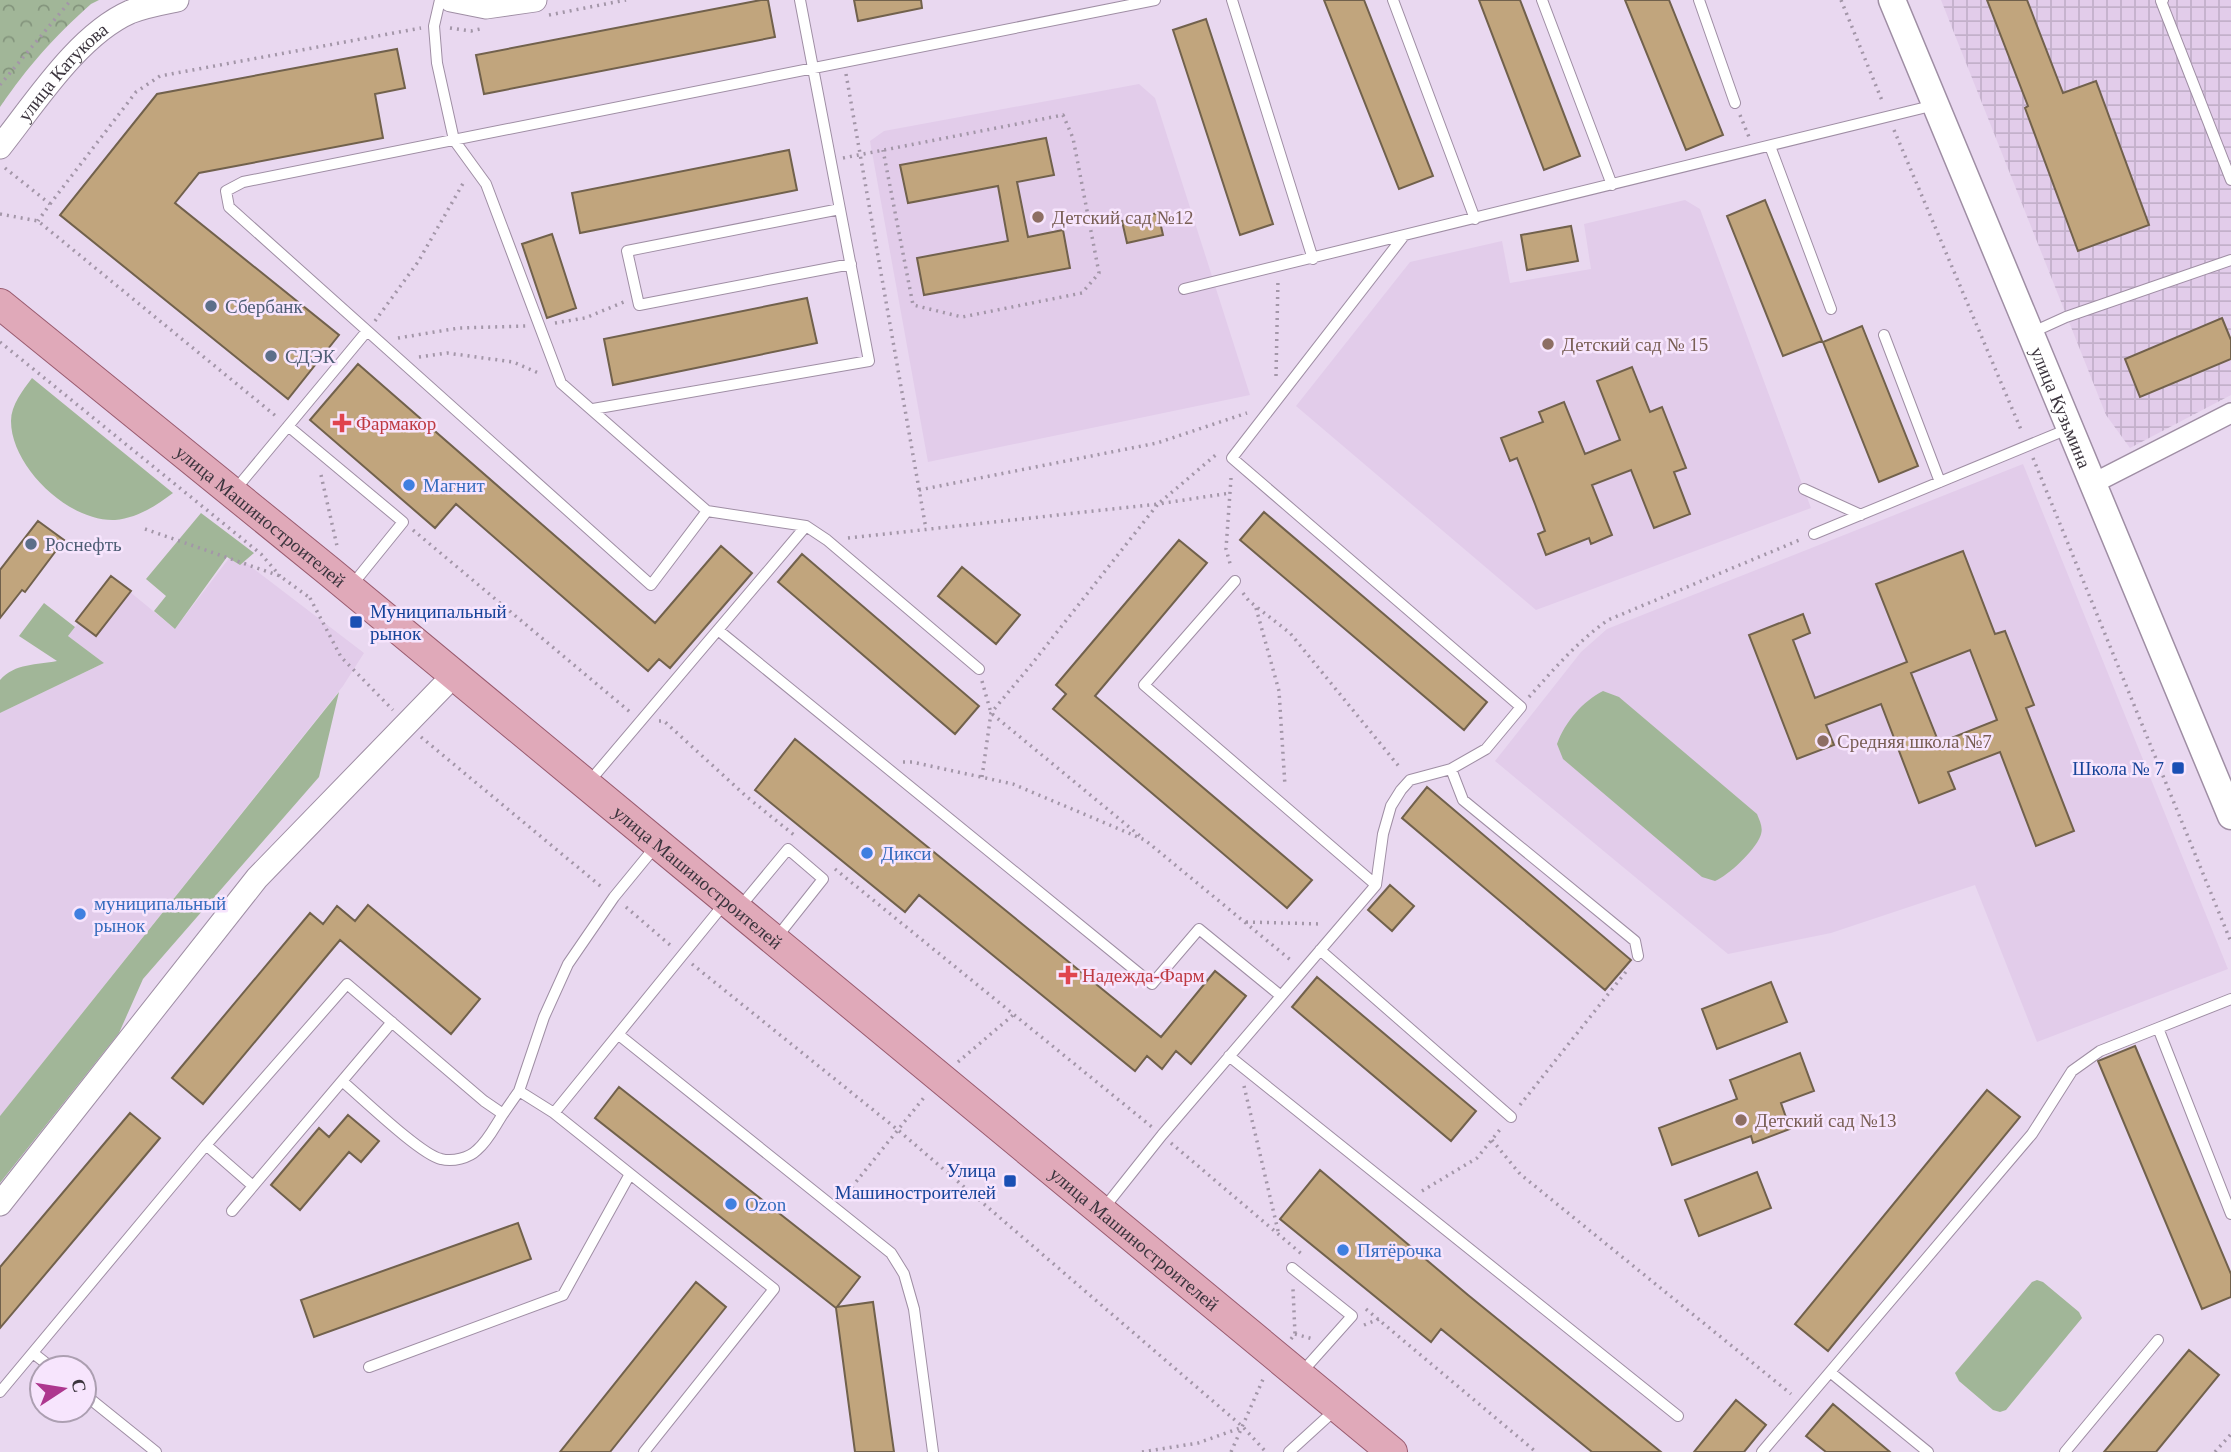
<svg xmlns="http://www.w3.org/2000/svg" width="2231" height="1452" font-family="'Times New Roman',serif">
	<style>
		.built { fill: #e2ccea }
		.industrial { fill: url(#industrial-grid) }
		.grass { fill: #a1b698 }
		.park { fill: url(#park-crowns) }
		.building { fill: #c1a57d; stroke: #71614c; stroke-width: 2; fill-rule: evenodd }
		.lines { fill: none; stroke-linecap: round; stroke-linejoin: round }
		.service-casing { stroke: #9f8ea4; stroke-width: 12 }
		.minor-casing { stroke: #9f8ea4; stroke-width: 22 }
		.tertiary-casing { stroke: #9f8ea4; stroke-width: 25 }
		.secondary-casing { stroke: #9f8ea4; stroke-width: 29 }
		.primary-casing { stroke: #995b6f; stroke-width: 32 }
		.path { stroke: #a396a8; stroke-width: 3.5; stroke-dasharray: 2 5; stroke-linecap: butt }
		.service { stroke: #fff; stroke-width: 10 }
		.minor { stroke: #fff; stroke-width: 19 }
		.tertiary { stroke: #fff; stroke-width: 23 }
		.secondary { stroke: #fff; stroke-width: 26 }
		.primary { stroke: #e0a9b9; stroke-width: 30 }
		.education-dot { fill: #8d6e63; stroke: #f7e5fd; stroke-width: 2.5 }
		.service-dot { fill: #5c6f8a; stroke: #f7e5fd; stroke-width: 2.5 }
		.health-dot { fill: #e0444e; stroke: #f7e5fd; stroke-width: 2.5 }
		.shop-dot { fill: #3f7fe0; stroke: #f7e5fd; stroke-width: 2.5 }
		.transit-dot { fill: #1a4fb4; stroke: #f7e5fd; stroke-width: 2.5 }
		.labels { text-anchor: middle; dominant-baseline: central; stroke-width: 5; stroke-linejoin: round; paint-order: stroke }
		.street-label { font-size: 19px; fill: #3c353e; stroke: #f7e5fd }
		.education-label { font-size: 19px; fill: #785e54; stroke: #f7e5fd; text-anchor: start }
		.service-label { font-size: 19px; fill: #4e5e75; stroke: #f7e5fd; text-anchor: start }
		.health-label { font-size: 19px; fill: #be3a42; stroke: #f7e5fd; text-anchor: start }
		.shop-label { font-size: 19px; fill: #366cbe; stroke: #f7e5fd; text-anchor: start }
		.transit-label { font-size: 19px; fill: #164399; stroke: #f7e5fd; text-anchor: end }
	</style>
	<defs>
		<pattern id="industrial-grid" width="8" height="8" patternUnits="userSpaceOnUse" patternTransform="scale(1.75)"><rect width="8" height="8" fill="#e2ccea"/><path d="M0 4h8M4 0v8" fill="none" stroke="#c3b0ca"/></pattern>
		<pattern id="park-crowns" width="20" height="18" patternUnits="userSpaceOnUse" patternTransform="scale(1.75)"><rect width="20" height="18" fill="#a1b698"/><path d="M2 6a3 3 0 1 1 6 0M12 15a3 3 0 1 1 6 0" fill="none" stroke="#84957d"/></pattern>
	</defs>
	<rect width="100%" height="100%" fill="#e9d8f0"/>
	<path class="built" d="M1139,84L1155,98L1250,395L928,462L870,141L884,131Z
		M1685,200L1700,209L1811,508L1536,610L1296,406L1410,262L1502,241L1510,283L1591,269L1584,224Z
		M2023,464L2228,969L2037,1042L1975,885L1831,933L1728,954L1495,761L1581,652L1607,629Z
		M233,553L364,653L343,686L0,1116V713L104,663L68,636L113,578L175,629Z"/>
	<path class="industrial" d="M1941,0H2231V395L2130,448L2106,415Z"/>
	<path class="grass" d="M32,378L173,493C156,506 137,518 115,520C69,522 11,467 11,421C11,405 23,390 32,378Z
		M201,513L254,553L240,565L227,557L175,629L154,611L166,596L146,579Z
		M44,603L75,627L68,636L104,663L0,713V680C15,663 37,665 57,661L19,636Z
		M1603,691L1619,697L1757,814C1760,822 1764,828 1760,837C1754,851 1729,875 1715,881L1702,877L1563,759L1557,744C1565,722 1583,701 1603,691Z
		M339,692L319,777L143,979L119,1033L0,1183V1116Z
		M2037,1280L2043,1282L2079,1312L2082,1318L2006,1410L2000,1412L1993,1410L1959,1381L1955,1373L2032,1282Z"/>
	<path class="park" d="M0,0H99L91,4C53,38 29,65 0,107Z"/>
	<path class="building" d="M761,0H768L775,37L484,94L476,55Z
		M854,0H921L922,8L858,21Z
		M1324,0H1364L1433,176L1399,189Z
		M1479,0H1520L1580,156L1544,170Z
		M1625,0H1669L1723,135L1686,150Z
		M1987,0H2027L2063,93L2096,81L2149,225L2078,251L2025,108L2028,106Z
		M1206,19L1273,224L1240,235L1173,30Z
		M397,49L405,88L375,94L383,138L199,173L175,203L339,335L288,399L60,215L157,94Z
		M1046,138L1054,175L1017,182L1028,237L1063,230L1070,268L924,295L917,258L1008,241L998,186L908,203L900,165Z
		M789,150L797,190L580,233L572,193Z
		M1765,200L1822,341L1783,356L1727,216Z
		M1158,213L1163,235L1127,243L1122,221Z
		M1571,226L1578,261L1527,270L1521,235Z
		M552,234L576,308L547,318L522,244Z
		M807,298L817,343L613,385L604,339Z
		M2222,318L2231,340V359L2140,397L2125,359Z
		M1862,326L1918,466L1879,482L1823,342Z
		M358,364L655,623L721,546L752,573L670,668L659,659L648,671L456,504L435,528L310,420Z
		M1632,367L1650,412L1662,407L1686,468L1674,472L1690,514L1654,528L1631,470L1592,485L1612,535L1591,544L1589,538L1546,555L1538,534L1545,531L1535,504L1517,458L1510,461L1501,438L1543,422L1539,412L1564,402L1585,454L1620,440L1597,381Z
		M1264,512L1487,702L1464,730L1240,540Z
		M38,521L64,540L25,592L22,590L0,618V570Z
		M1179,540L1207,563L1095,696L1312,880L1287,908L1053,709L1066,694L1056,685Z
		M1963,551L1995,634L2005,631L2034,705L2026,708L2074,831L2036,846L2000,752L1948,772L1955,789L1919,803L1881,704L1826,725L1834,745L1797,759L1749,635L1803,614L1810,633L1793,640L1815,698L1907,662L1876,584ZM1970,650L1997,720L1939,743L1911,673Z
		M802,554L979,706L955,734L778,582Z
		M962,567L1020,615L996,644L938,596Z
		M111,576L131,591L96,636L76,621Z
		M795,739L1161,1037L1215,971L1246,996L1191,1064L1176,1051L1162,1069L1147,1056L1135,1071L919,895L905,912L755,790Z
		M1427,787L1631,960L1605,990L1402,818Z
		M1390,885L1414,906L1392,931L1368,910Z
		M368,905L480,999L451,1034L340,940L203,1104L172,1078L310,913L323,924L337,906L355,921Z
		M1317,977L1476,1111L1451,1141L1292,1007Z
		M1771,982L1787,1022L1717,1049L1702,1009Z
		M2135,1046L2231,1274V1297L2202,1309L2098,1061Z
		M1800,1053L1814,1091L1781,1103L1790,1129L1753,1143L1751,1136L1672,1165L1659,1128L1737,1099L1730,1080Z
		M619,1087L860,1277L837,1307L873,1302L894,1452H855L836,1308L595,1118Z
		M1987,1090L2020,1117L1828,1351L1795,1324Z
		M130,1113L160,1138L0,1328V1267Z
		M348,1115L379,1141L361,1162L349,1152L300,1210L271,1185L319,1128L329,1137Z
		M1320,1170L1468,1295L1661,1452H1592L1441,1329L1431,1342L1280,1219Z
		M1757,1172L1771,1208L1699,1236L1685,1200Z
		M518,1223L531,1259L314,1337L301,1300Z
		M696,1282L726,1307L610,1452H560Z
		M2189,1350L2219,1375L2156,1452H2104Z
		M1736,1400L1766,1425L1744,1452H1694Z
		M1833,1404L1890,1452H1826L1806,1436Z"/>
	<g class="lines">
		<defs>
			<path id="service" d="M440,0L434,26L437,63L454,140L486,184L561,383L707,511
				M1232,0L1313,259
				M1393,0L1475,219
				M1542,0L1612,185
				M1699,0L1735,103
				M2163,0L2161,1L2231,180
				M1770,146L1831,309
				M840,209L627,251L639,305L851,264
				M1184,289L1935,105
				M2033,332L2066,317L2231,260
				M1884,335L1940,482
				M593,409L869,361L800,0
				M288,426L403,522L352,585
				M1804,489L1861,515
				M235,490L367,331
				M1814,534L2068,429
				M718,630L1152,984L1199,929L1281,996
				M979,669L827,540L806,526L707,511L651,585L229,207L226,191L243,182L1155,0
				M1451,769L1463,800L1635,941L1638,956
				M589,782L806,526
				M1376,885L1383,834L1391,806L1401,790L1410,780L1451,769L1486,749L1521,707L1232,458L1403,237
				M740,907L788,849L823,879L777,937
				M1320,950L1511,1117
				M2231,999L2158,1028L2231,1214
				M619,1035L891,1253L904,1274L914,1309L933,1452
				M1229,1056L1678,1416
				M342,1081C361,1097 421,1155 441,1159C453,1162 469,1158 477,1150C488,1141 495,1126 503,1114
				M519,1091L554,1113L774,1289L644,1452
				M554,1113L724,904
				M206,1145L253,1186
				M1104,1208L1162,1135L1376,885L1144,685L1235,581
				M232,1211L392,1022
				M1292,1268L1352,1316L1302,1372
				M33,1353L52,1368
				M369,1367L563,1295L630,1174
				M1830,1372L1928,1452
				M0,1392L206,1145L347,984L484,1101L503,1114L519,1091L544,1017L568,964L614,897L655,847
				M84,1394L156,1452
				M1289,1452L1335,1410
				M1762,1452L2032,1134L2072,1071L2100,1051L2158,1028
				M2065,1452L2158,1340"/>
			<path id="minor" d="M2094,483L2231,413"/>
			<g id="tertiary">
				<path d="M451,0L486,7L535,0"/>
				<path id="s1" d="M0,147C35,103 78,35 130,12C145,6 162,3 177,0"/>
				<path d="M0,1204L257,878L454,675"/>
			</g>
			<g id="secondary">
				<path id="s2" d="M1892,0L2231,816"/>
			</g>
			<g id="primary">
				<path id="s3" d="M0,304L330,572L1392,1452"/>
			</g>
		</defs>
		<use href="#service" class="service-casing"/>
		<use href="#minor" class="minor-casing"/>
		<use href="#tertiary" class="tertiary-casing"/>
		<use href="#secondary" class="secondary-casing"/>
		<use href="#primary" class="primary-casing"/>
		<path class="path" d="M1841,0L1883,103
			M549,15L626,0
			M450,28L471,31L480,29
			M846,74L926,529
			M0,85L71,0
			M1740,115L1749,137
			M1894,130L2022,432
			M843,158L1063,115L1073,138L1099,273L1082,293L962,317L913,305L883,150
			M5,168L50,204L38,221
			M50,204L136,92L160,76L421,28
			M0,214L38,221L277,417
			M375,321L418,262L465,180
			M555,323L585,318L624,302
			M398,338L459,328L526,326
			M0,342L261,554L280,576
			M419,357L447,353L513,362L541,374
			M1276,376L1278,279
			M2033,458L2231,942
			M321,475L337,546
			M1231,478L1226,549L1231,567
			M919,490L1157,443L1247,413
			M145,529L280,576L310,598
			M413,530L630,712
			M848,538L1158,504L1218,453
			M1243,593L1249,601L1290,633L1401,769
			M310,598L341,657L393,710
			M1256,608L1279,691L1285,786
			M982,681L991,713L1140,836
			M1529,697C1554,669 1577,642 1608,620L1802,539
			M659,721H664L747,797L794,835
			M421,737L604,889
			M903,762H912L1013,784L1145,840L1293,962
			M982,777L991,713L1031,665L1158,504L1230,493
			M835,869L1152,1127
			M626,907L670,945
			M1246,922L1322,924
			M692,964L898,1130L1243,1427L1266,1452
			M958,1062L1013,1015
			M1244,1086L1279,1235
			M1520,1105L1629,968
			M1492,1140L1520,1174L1791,1394
			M1171,1143L1304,1256
			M1422,1191L1477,1158L1502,1127
			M843,1198L926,1095
			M1366,1309L1536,1452
			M1364,1325L1379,1319
			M1295,1334L1313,1339
			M1291,1339L1295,1334L1293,1289
			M1142,1452L1198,1443L1243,1427
			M1231,1452L1264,1377
			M2215,1452L2231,1434"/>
		<use href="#service" class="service"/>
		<use href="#minor" class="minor"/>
		<use href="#tertiary" class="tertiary"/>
		<use href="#secondary" class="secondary"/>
		<use href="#primary" class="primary"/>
	</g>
	<g class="education-dot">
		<circle cx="1038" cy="217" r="7"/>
		<circle cx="1548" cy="344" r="7"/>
		<circle cx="1823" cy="741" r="7"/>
		<circle cx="1741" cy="1120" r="7"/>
	</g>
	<g class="service-dot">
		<circle cx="211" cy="306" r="7"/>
		<circle cx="271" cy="356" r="7"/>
		<circle cx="31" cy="544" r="7"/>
	</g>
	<g class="health-dot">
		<path d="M338.5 412.5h7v7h7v7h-7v7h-7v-7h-7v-7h7z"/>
		<path d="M1064.5 964.5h7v7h7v7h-7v7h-7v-7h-7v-7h7z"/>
	</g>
	<g class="shop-dot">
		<circle cx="409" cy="485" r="7"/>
		<circle cx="867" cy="853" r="7"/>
		<circle cx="80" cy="914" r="7"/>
		<circle cx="731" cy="1204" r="7"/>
		<circle cx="1343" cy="1250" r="7"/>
	</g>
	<g class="transit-dot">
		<rect x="349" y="615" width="14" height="14" rx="3.5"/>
		<rect x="2171" y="761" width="14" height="14" rx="3.5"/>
		<rect x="1003" y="1174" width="14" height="14" rx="3.5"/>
	</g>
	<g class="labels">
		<g class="street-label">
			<text stroke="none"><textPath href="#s1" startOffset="98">улица Катукова</textPath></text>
			<text stroke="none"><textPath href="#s2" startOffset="441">улица Кузьмина</textPath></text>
			<text stroke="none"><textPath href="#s3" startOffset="336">улица Машиностроителей</textPath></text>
			<text stroke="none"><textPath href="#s3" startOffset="903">улица Машиностроителей</textPath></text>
			<text stroke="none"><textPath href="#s3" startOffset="1470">улица Машиностроителей</textPath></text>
		</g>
		<g class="education-label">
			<text x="1052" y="217">Детский сад №12</text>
			<text x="1562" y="344">Детский сад № 15</text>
			<text x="1837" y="741">Средняя школа №7</text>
			<text x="1755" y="1120">Детский сад №13</text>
		</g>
		<g class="service-label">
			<text x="225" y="306">Сбербанк</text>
			<text x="285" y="356">СДЭК</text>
			<text x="45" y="544">Роснефть</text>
		</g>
		<g class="health-label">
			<text x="356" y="423">Фармакор</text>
			<text x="1082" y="975">Надежда-Фарм</text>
		</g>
		<g class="shop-label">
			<text x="423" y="485">Магнит</text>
			<text x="881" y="853">Дикси</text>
			<text x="94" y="903">муниципальный<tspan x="94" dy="22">рынок</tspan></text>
			<text x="745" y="1204">Ozon</text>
			<text x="1357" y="1250">Пятёрочка</text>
		</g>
		<g class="transit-label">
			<text x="370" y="611" text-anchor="start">Муниципальный<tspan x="370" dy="22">рынок</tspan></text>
			<text x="2164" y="768">Школа № 7</text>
			<text x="996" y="1170">Улица<tspan x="996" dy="22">Машиностроителей</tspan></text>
		</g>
	</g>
	<g transform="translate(63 1389) rotate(78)"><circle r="33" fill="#f7e5fd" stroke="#ac9fb1" stroke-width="2"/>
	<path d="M0-5L12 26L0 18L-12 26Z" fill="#ad378e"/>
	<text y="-10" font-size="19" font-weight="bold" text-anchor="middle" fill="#3c353e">С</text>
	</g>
</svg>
